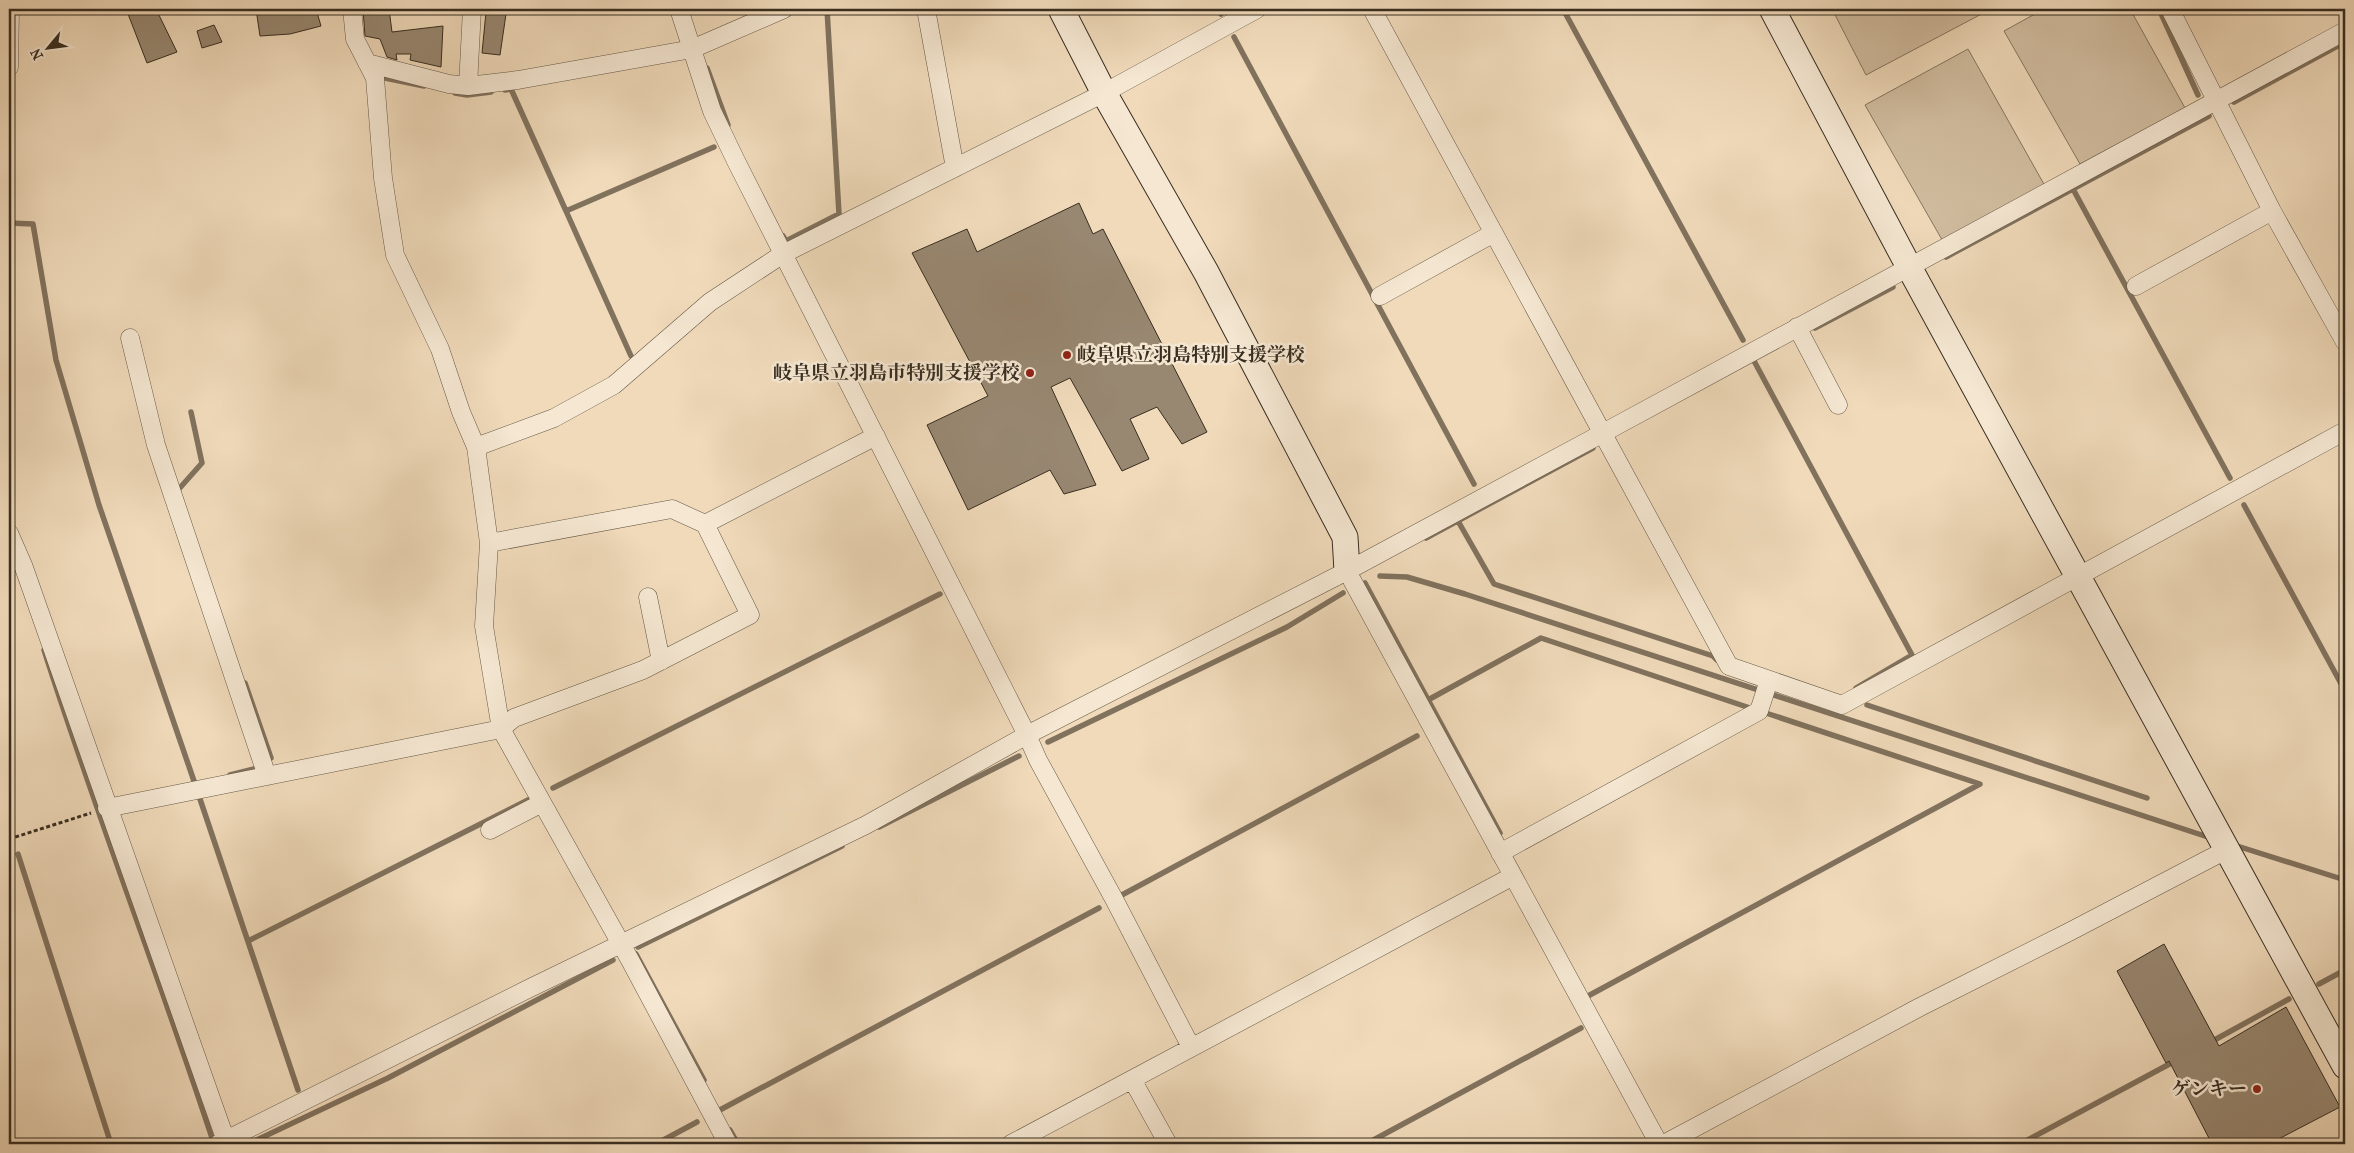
<svg xmlns="http://www.w3.org/2000/svg" width="2354" height="1153" font-family="'IM FELL French Canon','Noto Serif JP',serif">
	<style>
		.green { fill: #d1bda0; stroke: #847660 }
		.lines { fill: none; stroke-linecap: round; stroke-linejoin: round }
		.stream { stroke: #81725e; stroke-width: 5.5 }
		.building { fill: #988771; stroke: #382e21 }
		.street-casing { stroke: #665947; stroke-width: 19 }
		.secondary-casing { stroke: #382e21; stroke-width: 27 }
		.path { stroke: #382e21; stroke-width: 3; stroke-dasharray: 4 2.5; stroke-linecap: butt }
		.street { stroke: #f5e7d2; stroke-width: 18 }
		.secondary { stroke: #f5e7d2; stroke-width: 25 }
		.poi-dot { fill: #8f2418; stroke: #f5e7d2; stroke-width: 2 }
		.labels { text-anchor: middle; dominant-baseline: central; stroke-width: 5; stroke-linejoin: round; paint-order: stroke }
		.poi-label { font-size: 19px; font-weight: bold; fill: #382e21; stroke: #f5e7d2; text-anchor: end }
	</style>
	<rect width="100%" height="100%" fill="#f0daba"/>
	<filter id="stains"><feTurbulence type="fractalNoise" baseFrequency=".004" numOctaves="4"/><feColorMatrix values="0 0 0 0 .2 0 0 0 0 .09 0 0 0 0 .02 0 0 0 .5 -.17"/></filter>
	<radialGradient id="worn" r=".72"><stop offset=".6" stop-color="#630" stop-opacity="0"/><stop offset="1" stop-color="#630" stop-opacity=".3"/></radialGradient>
	<path class="green" d="M1832,9H1991L1866,75Z
		M2044,9H2130L2185,108L2080,164L2004,31Z
		M1968,49L2045,186L1945,245L1865,105Z"/>
	<g class="lines">
		<path class="stream" d="M1217,9L1221,14
			M1563,9L1743,340
			M2159,9L2198,95
			M1234,37L1474,484
			M707,68L728,125
			M385,78L424,86
			M505,90L511,89L566,211
			M455,93L467,95L491,92
			M2234,102L2345,42
			M2073,189L2230,478
			M9,223L33,224L56,360L99,505L195,784
			M783,236L786,241L839,214L827,9
			M1946,257L2209,116
			M1815,328L1893,287
			M631,356L566,211L714,147
			M1753,359L1912,655L1856,688
			M179,493L178,490L202,463L191,412
			M2244,505L2345,691
			M1458,521L1494,584L1713,656L1717,660
			M1426,538L1593,448
			M1380,576L1407,577L1465,594L2211,838
			M1365,583L1500,833
			M44,650C97,816 160,979 214,1144
			M1428,700L1541,638L1750,708
			M1867,705L2147,798
			M1048,742L1287,627L1343,593
			M230,775L254,769L271,758L245,683
			M553,788L940,594
			M200,799L298,1090
			M9,825V826
			M879,827L1019,756
			M2234,845L2345,880
			M18,854L111,1144
			M1120,896L1417,736
			M248,941L530,799
			M638,947L842,846
			M636,954L704,1080
			M2319,984L2345,970
			M1588,996L1980,784L1769,714
			M2209,1043L2289,999
			M718,1111L1099,908
			M730,1130L738,1144
			M248,1144L388,1078L613,960
			M656,1144L697,1122
			M1366,1144L1581,1028
			M2020,1144L2177,1060"/>
	</g>
	<path class="building" d="M137,9H156L177,52L147,63L128,14Z
		M256,9H316L321,26L290,34L260,36Z
		M363,9H389L392,32L443,26L441,67L410,60L411,54H396L397,60L387,57L380,39L365,36Z
		M486,12L506,14L500,55L482,53Z
		M214,25L222,42L202,48L197,31Z
		M1079,203L1093,234L1103,229L1207,432L1182,444L1157,407L1130,419L1149,459L1122,471L1070,378L1051,387L1096,485L1064,494L1050,470L968,510L927,425L988,396L912,253L967,229L977,252Z
		M2164,944L2219,1046L2286,1007L2340,1107L2269,1144H2212L2169,1061L2166,1063L2117,971Z"/>
	<g class="lines">
		<defs>
			<path id="street" d="M352,9L355,39L375,78L383,178L395,255L440,349L461,412L476,447L489,543L484,626L501,729L630,960L728,1144
				M679,9L712,111L736,161L1027,735L1038,760L1114,899L1191,1047
				M926,9L955,168
				M1372,9L1729,666L1842,705L2345,431
				M2170,9L2272,211L2345,342
				M367,63L449,84L468,86L518,80L692,49L784,9
				M9,67L10,9
				M468,86L472,9
				M2136,286L2272,211
				M1380,296L1494,233
				M1797,327L1838,405
				M130,338L156,445L267,776
				M476,447L554,418L614,385L710,302L783,254L1104,93L1257,9
				M9,533L23,565L227,1144
				M489,543L672,509L705,524L876,436
				M1347,571L1659,1144
				M648,597L661,661
				M107,808L501,729L514,718L643,670L750,615L705,524
				M490,830L542,803
				M1500,853L1759,711L1769,680
				M1133,1081L1168,1144
				M218,1144L530,988L866,825L1027,735L1347,571L1603,433L2345,31
				M1011,1144L1513,876
				M1664,1144L1920,1007L2069,932L2226,850"/>
			<path id="secondary" d="M1061,9L1104,93L1206,272L1345,537L1347,571
				M1772,9L1909,267L2345,1066"/>
		</defs>
		<use href="#street" class="street-casing"/>
		<use href="#secondary" class="secondary-casing"/>
		<path class="path" d="M9,839L91,813"/>
		<use href="#street" class="street"/>
		<use href="#secondary" class="secondary"/>
	</g>
	<g class="poi-dot">
		<circle cx="1067" cy="355" r="5"/>
		<circle cx="1030" cy="373" r="5"/>
		<circle cx="2257" cy="1089" r="5"/>
	</g>
	<g class="labels">
		<g class="poi-label">
			<text x="1077" y="355" text-anchor="start">岐阜県立羽島特別支援学校</text>
			<text x="1020" y="373">岐阜県立羽島市特別支援学校</text>
			<text x="2247" y="1089">ゲンキー</text>
		</g>
	</g>
	<rect width="2354" height="1153" fill="none" stroke="#f0daba" stroke-width="30"/>
	<rect x="10" y="10" width="2334" height="1133" fill="none" stroke="#382e21" stroke-width="2.5"/>
	<rect x="15" y="15" width="2324" height="1123" fill="none" stroke="#382e21"/>
	<g transform="translate(48 48) rotate(241)" stroke="#f5e7d2" stroke-width="4" paint-order="stroke">
	<path d="M0-4L9 19L0 12L-9 19Z" fill="#382e21"/>
	<text y="-8" font-size="14" font-weight="bold" text-anchor="middle" fill="#382e21">N</text>
	</g>
	<rect width="100%" height="100%" filter="url(#stains)"/>
	<rect width="100%" height="100%" fill="url(#worn)"/>
</svg>
